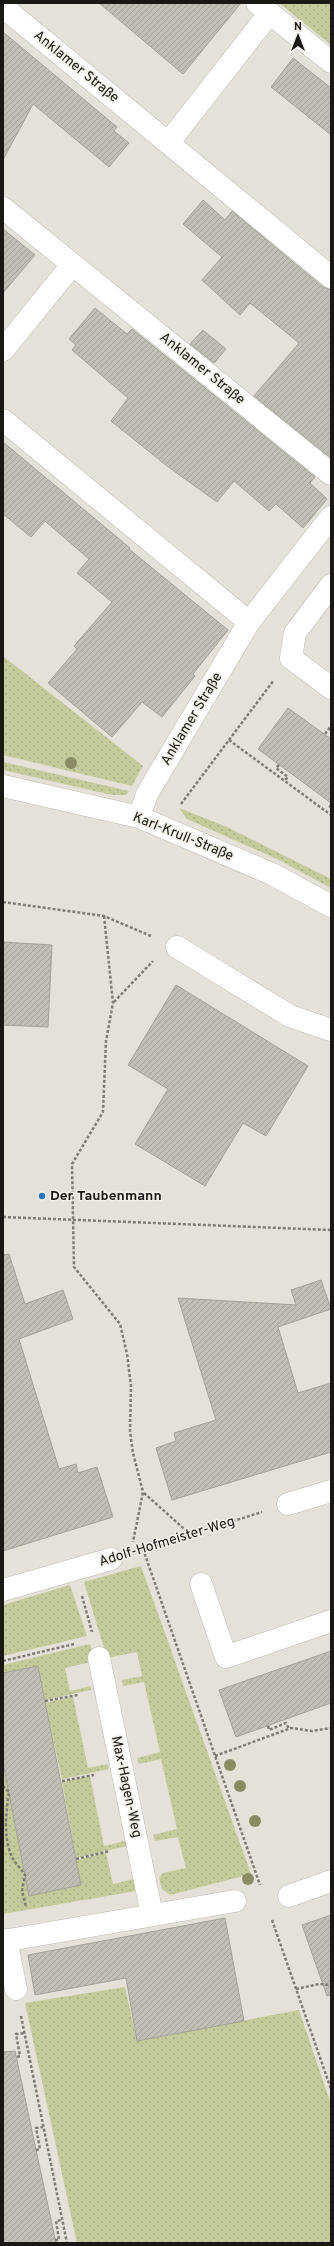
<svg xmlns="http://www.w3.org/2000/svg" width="334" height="2246" font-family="Overpass,sans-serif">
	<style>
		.grass { fill: url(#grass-dots) }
		.building { fill: url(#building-hatch); stroke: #a3a298 }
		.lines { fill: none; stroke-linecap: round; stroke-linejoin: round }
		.minor-casing { stroke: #bdbbb2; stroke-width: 23 }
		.path { stroke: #7e7c76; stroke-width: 2.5; stroke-dasharray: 3 2; stroke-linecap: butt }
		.minor { stroke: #fff; stroke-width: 22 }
		.tree { fill: #898c62 }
		.poi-dot { fill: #2975c5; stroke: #f1efe6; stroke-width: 1.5 }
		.labels { text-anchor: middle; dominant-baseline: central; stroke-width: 3; stroke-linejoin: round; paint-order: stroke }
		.street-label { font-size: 14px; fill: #191815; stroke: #f1efe6 }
		.poi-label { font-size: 14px; font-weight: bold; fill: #191815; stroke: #f1efe6; text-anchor: start }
	</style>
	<defs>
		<pattern id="grass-dots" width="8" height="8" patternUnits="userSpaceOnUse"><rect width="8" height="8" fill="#c4cb9a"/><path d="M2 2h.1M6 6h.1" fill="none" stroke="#a8ae84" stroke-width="1.8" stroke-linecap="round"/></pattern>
		<pattern id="building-hatch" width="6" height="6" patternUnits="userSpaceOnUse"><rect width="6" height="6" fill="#c0bfb5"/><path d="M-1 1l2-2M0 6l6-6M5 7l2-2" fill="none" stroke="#a4a39b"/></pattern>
	</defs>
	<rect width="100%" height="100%" fill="#e4e2d8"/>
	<path class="grass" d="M279,3H331V45Z
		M3,656L143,766L132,786L3,755Z
		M3,762L129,791L126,795H112L3,770Z
		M179,808L229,828L331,879V888L277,859L187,819Z
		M141,1566L251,1874L170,1895L162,1889L159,1878L163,1873L186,1868L178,1837L155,1841L153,1835L177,1829L161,1759L139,1764L137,1758L160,1752L144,1682L123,1686L122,1680L142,1676L137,1652L107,1658L84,1582Z
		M70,1585L87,1636L3,1656V1605Z
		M90,1644L95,1661L65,1668L70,1691L91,1686V1690L45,1700L38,1666L3,1673V1665Z
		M73,1697L88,1768L108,1764L109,1769L62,1779L45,1703Z
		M3,1763L29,1896L81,1885L76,1860L106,1853L113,1884L134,1879L136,1891L3,1914Z
		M90,1776L104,1846L125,1841L127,1846L76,1858L62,1782Z
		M125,1987L137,2041L299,2010L331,2104V2243H77L25,2003Z"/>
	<path class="building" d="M99,3H241L183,74Z
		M3,32L117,127L114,131L129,143L109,167L33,104L3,160Z
		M293,58L331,88V135L271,87Z
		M203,200L225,220L232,211L323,287L331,290V458L254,396L299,343L250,303L240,315L202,280L222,257L183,224Z
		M3,229L35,255L3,293Z
		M95,308L127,334L132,329L315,477L310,483L327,499L303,528L276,504L269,511L234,481L217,502L167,466L111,421L128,398L72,350L76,345L69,339Z
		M203,330L226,349L214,363L190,344Z
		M3,442L130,548L129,549L228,630L193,674L195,676L162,717L142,702L112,737L48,683L77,649L74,646L112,602L77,573L89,559L45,521L31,537L3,514Z
		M288,708L331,739V803L258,749Z
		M3,942L52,945L48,1027L3,1025Z
		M176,985L308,1066L266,1136L243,1123L205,1186L135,1144L168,1089L128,1065Z
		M9,1254L25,1304L63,1290L73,1319L19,1339L59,1469L76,1464L78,1473L97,1467L113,1517L3,1551V1255Z
		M321,1280L331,1309L278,1327L298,1393L331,1383V1452L172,1500L156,1448L176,1441L174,1433L216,1420L178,1298L296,1305L291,1290Z
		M331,1651V1703L236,1737L219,1690Z
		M38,1666L81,1885L29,1896L3,1763V1673Z
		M331,1915V1995L327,1996L302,1925Z
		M225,1918L244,2021L137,2041L126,1978L35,1995L28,1955Z
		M15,2051L36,2150L56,2243H3V2052Z"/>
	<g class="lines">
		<defs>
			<path id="minor" d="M257,3L331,62
				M3,7L331,277
				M168,143L269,14
				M3,208L331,474
				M3,350L72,265
				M3,420L249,622
				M331,585L295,633L291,658L331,688
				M3,786L139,817L272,874L331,906
				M139,817L147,794L249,622L331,517
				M177,947L290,1016L331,1030
				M288,1504L331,1491
				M201,1584L226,1657L331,1621
				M3,1590L111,1559
				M99,1658L152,1915
				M289,1896L331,1881
				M6,1940L16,1989
				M3,1941L235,1901"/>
		</defs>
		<use href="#minor" class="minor-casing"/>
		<path class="path" d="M325,734L331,726
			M229,740L331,815
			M279,765L276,768L288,777L284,781
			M181,804L274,680
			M331,805L329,808L331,809
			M3,902L104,916L151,936
			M104,916L113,1003L106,1041L103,1112L72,1164L74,1267L120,1324L127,1354L131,1386L130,1431L133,1453L143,1492L133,1542
			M114,1002L153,961
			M3,1217L331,1230
			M144,1493L191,1535
			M143,1549L260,1885
			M142,1550L262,1512
			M82,1596L92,1632
			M3,1661L74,1644
			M45,1701L78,1695
			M268,1726L269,1730L286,1723L289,1729
			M215,1756L291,1728L312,1731L331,1728
			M62,1781L94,1775
			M3,1786L9,1792C6,1812 3,1838 12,1857C15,1863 21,1869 25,1875L22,1891L26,1907
			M76,1859L110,1851
			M272,1920L331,2089
			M296,1989L319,1984L331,1985
			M21,2016L67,2243
			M17,2057L20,2056L16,2034L25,2033
			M36,2150L40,2149L36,2128L43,2127
			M55,2240H59L56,2221L62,2220"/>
		<use href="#minor" class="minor"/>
	</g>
	<g class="tree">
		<circle cx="71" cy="763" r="6"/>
		<circle cx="230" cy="1765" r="6"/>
		<circle cx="240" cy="1786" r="6"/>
		<circle cx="255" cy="1821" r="6"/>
		<circle cx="248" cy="1879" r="6"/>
	</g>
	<circle class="poi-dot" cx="42" cy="1196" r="4"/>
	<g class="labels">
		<g class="street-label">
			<text transform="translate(76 67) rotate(39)">Anklamer Straße</text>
			<text transform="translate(202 369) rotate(39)">Anklamer Straße</text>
			<text transform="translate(192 719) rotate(-59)">Anklamer Straße</text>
			<text transform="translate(183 837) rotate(22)">Karl-Krull-Straße</text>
			<text transform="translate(167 1542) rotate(-17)">Adolf-Hofmeister-Weg</text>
			<text transform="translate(126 1787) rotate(78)">Max-Hagen-Weg</text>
		</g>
		<g class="poi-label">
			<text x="50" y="1196">Der Taubenmann</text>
		</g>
	</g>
	<rect width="334" height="2246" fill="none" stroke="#191815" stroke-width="8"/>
	<g transform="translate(298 36)" stroke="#f1efe6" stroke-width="3" paint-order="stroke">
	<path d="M0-3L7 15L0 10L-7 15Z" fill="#191815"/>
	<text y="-6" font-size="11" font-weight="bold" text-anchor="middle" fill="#191815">N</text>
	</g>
</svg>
